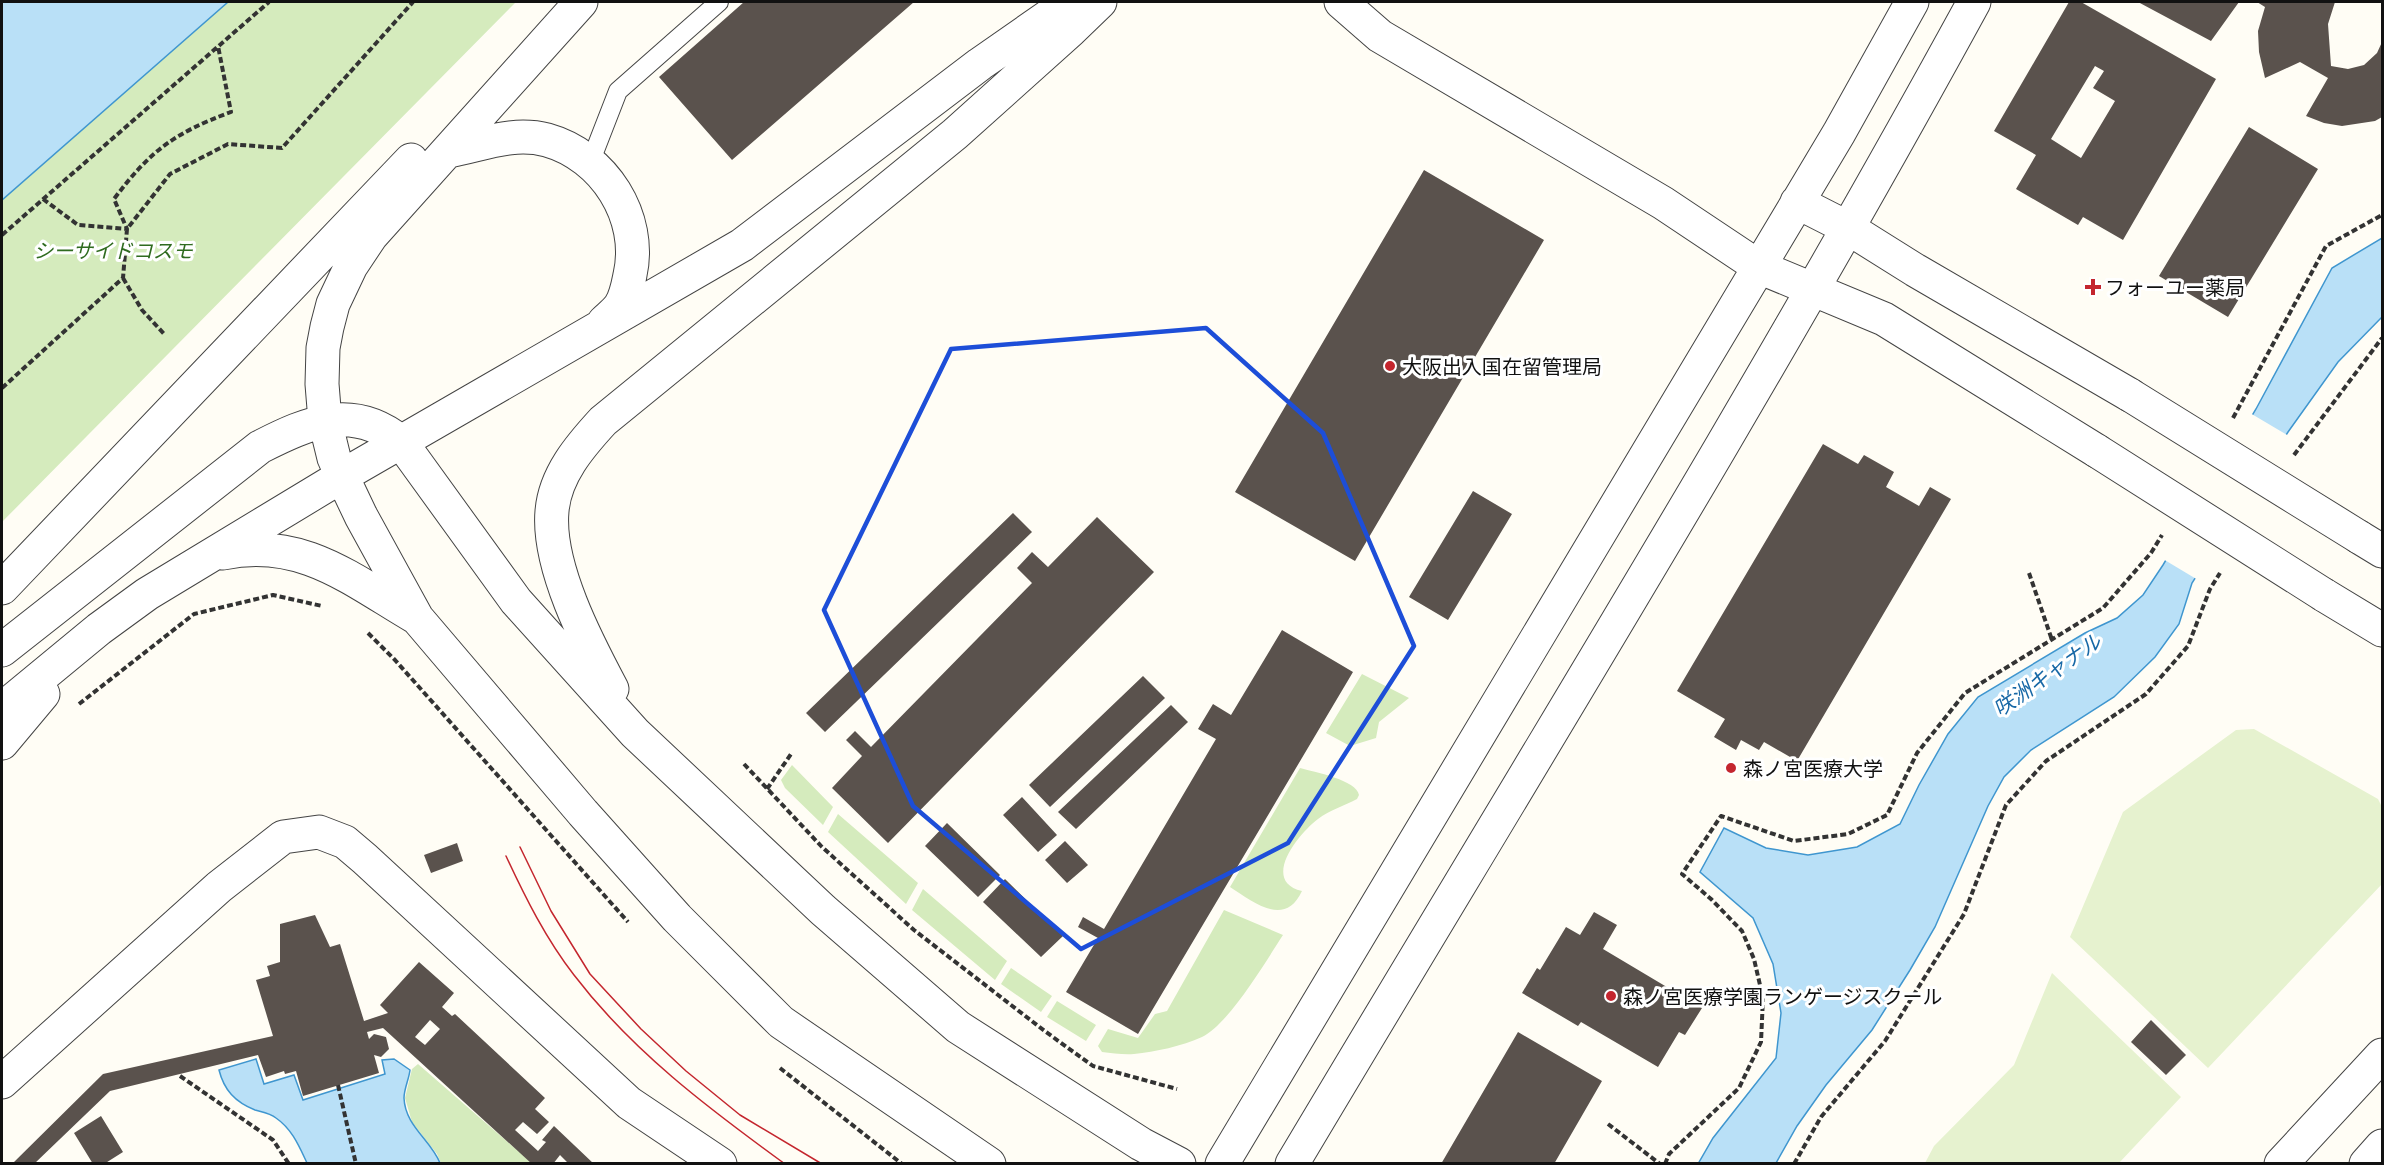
<svg xmlns="http://www.w3.org/2000/svg" width="2384" height="1165" font-family="Lora,'Noto Sans JP',serif">
	<style>
		.green { fill: #d5ebbd }
		.pitch { fill: #e6f2cf }
		.water { fill: #b9e0f7; stroke: #3f96cf; stroke-width: 1.5 }
		.pier { fill: #fffdf5 }
		.building { fill: #5a524d; fill-rule: evenodd }
		.lines { fill: none; stroke-linecap: round; stroke-linejoin: round }
		.service-casing { stroke: #444; stroke-width: 20 }
		.minor-casing { stroke: #444; stroke-width: 35 }
		.tertiary-casing { stroke: #444; stroke-width: 35 }
		.path { stroke: #333; stroke-width: 4; stroke-dasharray: 6 3; stroke-linecap: butt }
		.service { stroke: #fff; stroke-width: 18 }
		.minor { stroke: #fff; stroke-width: 33 }
		.tertiary { stroke: #fff; stroke-width: 33 }
		.tram { stroke: #c4262e; stroke-width: 1.5 }
		.tertiary-bridge-casing { stroke: #444; stroke-width: 35; stroke-linecap: butt }
		.tertiary-bridge { stroke: #fff; stroke-width: 33 }
		.marked { fill: none; stroke: #1d4ed8; stroke-width: 4.5; stroke-linejoin: round }
		.poi-dot { fill: #c4262e; stroke: #fff; stroke-width: 2 }
		.labels { text-anchor: middle; dominant-baseline: central; stroke-width: 6; stroke-linejoin: round; paint-order: stroke }
		.park-label { font-size: 20px; font-style: italic; fill: #2f6b1f; stroke: #fff }
		.poi-label { font-size: 20px; fill: #111; stroke: #fff; text-anchor: start }
		.water-label { font-size: 21px; font-style: italic; fill: #1768a6; stroke: #fff }
	</style>
	<rect width="100%" height="100%" fill="#fffdf5"/>
	<path class="green" d="M228,2H516L2,522V200Z
		M1362,674L1409,698L1379,722L1376,738L1350,746L1326,733Z
		M792,765L833,807L823,825L785,788L781,780Z
		M1300,768C1314,772 1357,780 1359,795L1357,799C1344,806 1330,810 1318,819C1299,833 1260,881 1302,891C1285,928 1253,902 1230,887Z
		M838,814L918,883L906,904L828,832Z
		M923,889L1007,961L995,980L912,910Z
		M1224,910L1283,935C1266,961 1229,1024 1202,1037C1182,1046 1155,1052 1134,1054C1124,1055 1112,1053 1102,1052L1098,1046L1108,1029L1138,1038L1155,1014L1167,1011Z
		M1011,968L1052,996L1041,1012L1001,984Z
		M1057,1001L1096,1025L1086,1041L1047,1017Z
		M418,1064L532,1163H441L437,1154L412,1122L405,1098L412,1069Z"/>
	<path class="pitch" d="M2254,729L2378,799L2382,807V884L2208,1068L2070,937L2123,812L2236,730Z
		M2052,973L2181,1097L2119,1163H1925L1934,1146L2014,1065Z"/>
	<path class="water" d="M2,2H228L2,200Z
		M2382,238V317L2338,362L2288,432L2192,583L2179,624L2155,657L2114,697L2031,750L2004,777L1988,806L1935,927L1910,970L1872,1030L1826,1085L1797,1126L1776,1163L1698,1164L1713,1138L1776,1058L1781,1013L1773,964L1753,918L1700,872L1724,828L1766,848L1808,855L1857,847L1900,824L1919,785L1948,734L1978,697L2085,633L2117,618L2143,595L2163,565L2256,409L2332,268Z
		M256,1059L264,1084L294,1075L303,1100L385,1074L382,1060L394,1059L410,1070C409,1079 404,1089 404,1098C405,1126 431,1140 440,1163H307C299,1146 292,1129 276,1118C270,1113 262,1112 255,1110C235,1102 224,1090 219,1070Z"/>
	<path class="pier" d="M2250,413L2289,436L2198,580L2163,559Z"/>
	<path class="building" d="M744,2H914L732,160L659,77Z
		M2069,2H2081L2216,79L2123,240L2083,217L2078,225L2016,189L2036,155L1994,131ZM2095,66L2104,71L2093,88L2115,101L2081,158L2051,139Z
		M2138,2H2239L2211,41Z
		M2257,2H2335L2328,24L2331,66L2348,69L2364,65L2377,53L2382,42V117L2375,121L2342,126L2324,123L2306,116L2328,78L2300,62L2265,78L2259,52L2258,31L2265,7Z
		M2249,127L2318,169L2228,317L2159,276Z
		M1424,170L1544,240L1355,561L1235,492Z
		M1823,444L1858,464L1864,455L1894,472L1886,487L1919,506L1930,487L1951,499L1797,761L1764,742L1759,750L1741,740L1736,750L1714,737L1725,719L1677,691Z
		M1473,491L1512,514L1448,620L1409,597Z
		M1013,513L1032,532L825,732L806,713Z
		M1097,517L1154,572L888,843L832,788L862,756L846,740L855,731L871,747L1032,583L1017,568L1032,552L1048,567Z
		M1282,630L1353,672L1138,1034L1066,992L1098,938L1078,927L1083,917L1104,929L1216,739L1198,729L1213,704L1231,715Z
		M1143,676L1165,698L1050,807L1029,785Z
		M1171,705L1188,722L1076,829L1058,812Z
		M1022,797L1057,835L1038,852L1003,815Z
		M947,823L1000,875L978,897L925,846Z
		M1065,841L1088,865L1067,883L1045,860Z
		M457,843L463,861L431,873L424,855Z
		M1005,879L1063,936L1041,957L983,902Z
		M1594,912L1617,925L1603,949L1702,1008L1685,1035L1679,1032L1658,1067L1581,1022L1578,1026L1522,993L1537,968L1540,970L1566,927L1580,935Z
		M315,915L330,947L340,944L364,1021L388,1013L380,1005L419,962L454,993L442,1007L452,1016L455,1014L545,1098L535,1109L549,1122L537,1134L523,1122L515,1130L538,1151L546,1142L542,1140L554,1126L594,1164H569L560,1155L553,1164H532L383,1028L367,1032L369,1039L374,1034L386,1037L389,1049L381,1057L374,1055L379,1073L303,1096L296,1071L285,1074L284,1071L266,1077L258,1055L110,1091L34,1164H12L103,1074L273,1036L256,980L270,976L267,966L280,962V924ZM430,1020L440,1029L425,1045L415,1037Z
		M2151,1020L2186,1055L2166,1075L2131,1042Z
		M1518,1032L1602,1081L1554,1164H1441Z
		M101,1116L123,1152L104,1164H93L74,1133Z"/>
	<g class="lines">
		<defs>
			<path id="service" d="M590,163L618,91L719,2"/>
			<path id="minor" d="M2,1082L219,887L283,837L319,832L345,842L365,859L629,1103L720,1164"/>
			<path id="tertiary" d="M581,2L371,236L351,266L333,304L327,327L323,348L322,384L325,421L334,458L342,476L361,516L417,618L583,813L677,918L781,1022L989,1164
				M1341,2L1380,36L1663,203L1759,267L1884,319L2097,451
				M448,151C482,145 512,131 547,140C604,156 643,217 630,275C628,285 626,297 620,306C616,312 609,317 604,322
				M1797,202L1848,228L1915,270L2130,395
				M2359,537L2382,551
				M223,553C302,536 353,581 417,618
				M2,588L411,160
				M2324,595L2382,630
				M2,650L260,447C309,422 353,403 401,442L516,601L635,733L823,910L958,1027L1141,1144L1179,1164
				M612,689C587,642 547,566 552,511C555,475 580,446 603,421L955,134L1071,30L1100,2
				M2,709L99,629L147,594L342,476L742,245L980,64L1069,2
				M2,743L43,694
				M1222,1164L1759,267L1839,133L1912,2
				M1292,1164C1522,778 1759,396 1974,2
				M2281,1164L2382,1055
				M2366,1164L2382,1146"/>
		</defs>
		<use href="#service" class="service-casing"/>
		<use href="#minor" class="minor-casing"/>
		<use href="#tertiary" class="tertiary-casing"/>
		<path class="path" d="M43,199L78,225L127,229L114,199C150,151 174,133 231,112L218,46
			M2,235L269,2
			M123,278L142,310L165,335
			M2,388L123,278L127,229L170,174L228,144L282,148L413,2
			M2233,418L2326,246L2382,215
			M2294,455L2382,338
			M2029,573L2052,640
			M368,633L395,660L628,922
			M79,704L194,614L273,595L322,606
			M744,764L822,847L914,930L1046,1032L1093,1066L1177,1089
			M767,789L791,754
			M780,1068L902,1164
			M180,1076L273,1140L289,1164
			M338,1085L356,1164
			M1608,1124L1660,1164
			M1665,1164L1669,1154L1739,1088L1761,1042L1763,998L1754,959L1742,931L1711,899L1682,874L1721,816L1794,841L1848,834L1887,815L1917,753L1965,693L2103,608L2151,553L2162,535
			M1794,1164L1821,1117L1885,1041L1964,914L2006,805L2046,761L2146,694L2188,646L2210,589L2220,573"/>
		<use href="#service" class="service"/>
		<use href="#minor" class="minor"/>
		<use href="#tertiary" class="tertiary"/>
		<path class="tram" d="M520,847L551,911L590,974L641,1029L686,1071L740,1115L822,1164
			M506,856C525,897 546,939 574,975C632,1051 708,1108 785,1164"/>
		<defs>
			<path id="tertiary-bridge" d="M2130,395L2359,537
				M2097,451L2324,595"/>
		</defs>
		<use href="#tertiary-bridge" class="tertiary-bridge-casing"/>
		<use href="#tertiary-bridge" class="tertiary-bridge"/>
	</g>
	<path class="marked" d="M1206,328L1323,433L1414,646L1288,843L1081,949L913,806L824,610L951,349Z"/>
	<g class="poi-dot">
		<path d="M2090 278h6v6h6v6h-6v6h-6v-6h-6v-6h6z"/>
		<circle cx="1390" cy="366" r="6"/>
		<circle cx="1731" cy="768" r="6"/>
		<circle cx="1611" cy="996" r="6"/>
	</g>
	<g class="labels">
		<g class="park-label">
			<text x="113" y="250">シーサイドコスモ</text>
		</g>
		<g class="poi-label">
			<text x="2105" y="287">フォーユー薬局</text>
			<text x="1402" y="366">大阪出入国在留管理局</text>
			<text x="1743" y="768">森ノ宮医療大学</text>
			<text x="1623" y="996">森ノ宮医療学園ランゲージスクール</text>
		</g>
		<g class="water-label">
			<text transform="translate(2047 675) rotate(-35)">咲洲キャナル</text>
		</g>
	</g>
	<rect width="2384" height="1165" fill="none" stroke="#111111" stroke-width="6"/>
</svg>
